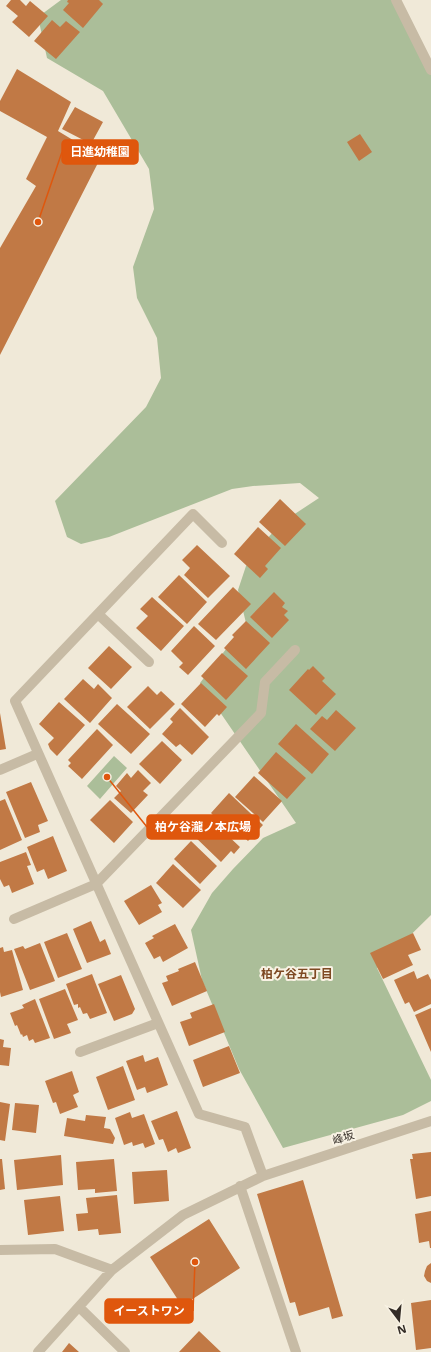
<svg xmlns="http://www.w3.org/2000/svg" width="431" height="1352" font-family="'Open Sans','Noto Sans JP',sans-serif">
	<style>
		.green { fill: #abbe99 }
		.building { fill: #c17945 }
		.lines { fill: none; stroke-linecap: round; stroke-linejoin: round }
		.street { stroke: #c7bba5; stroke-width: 10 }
		.labels { text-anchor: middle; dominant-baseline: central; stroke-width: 4; stroke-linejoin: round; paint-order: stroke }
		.street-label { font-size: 11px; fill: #332c26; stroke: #f8f2e4 }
		.neighbourhood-label { font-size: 12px; font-weight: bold; fill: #7e4922; stroke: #f8f2e4 }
		.leader { fill: none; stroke: #df570d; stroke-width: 1.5 }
		.callout-dot { fill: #df570d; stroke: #f8f2e4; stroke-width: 1.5 }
		.callout { fill: #df570d; stroke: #df570d; stroke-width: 1.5 }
		.callout-label { font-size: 12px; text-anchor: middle; font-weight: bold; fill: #fff }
	</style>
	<rect width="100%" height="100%" fill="#f0e9d8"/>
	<path class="green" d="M61,0H401L431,72V915L377,968L431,1080V1101L403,1115L283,1148L239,1069L202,980L191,930L212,893L233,869L263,838L296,823L200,683L246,623L238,590L246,566L259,548L281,523L319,498L300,483L253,486L232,489L109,537L81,544L67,537L55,501L146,407L161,378L157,338L137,298L133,267L154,209L149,169L103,91L47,58L38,17Z
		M114,756L127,768L100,799L87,786Z"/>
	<path class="building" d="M11,0H20L26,6L30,1L48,16L29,37L12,22L18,16L6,6Z
		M68,0H99L103,4L83,28L63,10L69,3L67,2Z
		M52,20L60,27L66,21L80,32L56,59L34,41Z
		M17,69L71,102L58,131L101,157L0,355V248L36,186L26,179L47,137L0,111V101Z
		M75,107L103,122L91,144L62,129Z
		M360,134L372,152L359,161L347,142Z
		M280,499L306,524L285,546L259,522Z
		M258,527L281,548L265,566L268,569L260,578L234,554Z
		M197,545L230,576L208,598L184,575L190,568L182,560Z
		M179,575L207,602L187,624L158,597Z
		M233,587L251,604L216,640L198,624Z
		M274,592L285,603L282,607L288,611L284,615L289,620L272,638L250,617Z
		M152,597L184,626L161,651L136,628L148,616L140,609Z
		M246,621L270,643L246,669L224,648L234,637L232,635Z
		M194,626L215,646L188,675L179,667L183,663L171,651Z
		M109,646L132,667L111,689L88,668Z
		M222,653L248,676L226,700L201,676Z
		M313,666L325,678L322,681L336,694L316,715L289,690L308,669L309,670Z
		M83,679L94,689L98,684L112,698L90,723L64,699Z
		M201,683L227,707L219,716L217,714L205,727L181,704Z
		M148,686L157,695L161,691L175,704L150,729L127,707Z
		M59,702L85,725L57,756L50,749L48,744L54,738L39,724Z
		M117,704L150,734L131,754L98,724Z
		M180,708L209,737L192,755L180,744L176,747L162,734L173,722L170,719Z
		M336,710L356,728L335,751L310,729L322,716L327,720Z
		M0,713L6,749L0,750Z
		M296,724L329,754L312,774L278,744Z
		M97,729L113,745L82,779L68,766L71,763L68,760Z
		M162,741L182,760L160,784L139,764Z
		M276,752L306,778L287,799L258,773Z
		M138,770L151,783L143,791L148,795L131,813L114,798L121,791L116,786L127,773L131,778Z
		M254,776L282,801L263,822L235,797Z
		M31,782L48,821L38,825L40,832L25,838L6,792Z
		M229,793L263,825L248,841L229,823L225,827L211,813Z
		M5,799L22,840L0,850V801Z
		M110,800L133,822L114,843L90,820Z
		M209,818L240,847L234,854L231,851L221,862L193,835Z
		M53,836L67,871L48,879L44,869L37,872L27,847Z
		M191,841L217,866L200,884L174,859Z
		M26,852L31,865L27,866L34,884L12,893L9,885L4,887L0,879V862Z
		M173,864L201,890L183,908L156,883Z
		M151,885L162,903L158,905L162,912L139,925L124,901Z
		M91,921L100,942L105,939L111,954L87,963L73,929Z
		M175,924L188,948L163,962L160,956L154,959L145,943L154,938L152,936Z
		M67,933L82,969L58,978L44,942Z
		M413,933L421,950L408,955L413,965L383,979L370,953Z
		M40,943L55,981L30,990L14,949L23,946L25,949Z
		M3,947L4,952L12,950L23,990L1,997L0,992V948Z
		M195,962L207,991L172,1006L162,983L168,981L166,976L179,971L178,969Z
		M414,971L417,979L428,974L431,980V1004L414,1012L409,1002L405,1004L394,980Z
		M92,974L107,1013L90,1019L87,1013L83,1014L80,1007L78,1008V1004L74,1005L66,984Z
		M121,975L135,1009L132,1014L114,1021L98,984Z
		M65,989L78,1020L67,1024L71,1033L54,1039L39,999Z
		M35,999L50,1038L35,1043L33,1039L29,1041L27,1035L23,1037L22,1034L21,1035L17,1025L15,1026L10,1013L24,1008L22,1005Z
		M214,1004L225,1032L189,1046L180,1022L192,1018L190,1013Z
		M431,1008V1052L415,1015Z
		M0,1039L4,1040L3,1047L11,1048L9,1066L0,1065Z
		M229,1046L240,1073L203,1087L193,1060Z
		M143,1055L145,1062L158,1057L168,1085L147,1093L145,1087L137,1090L126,1061Z
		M123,1066L135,1100L108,1110L96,1077Z
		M72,1071L79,1092L73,1095L78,1107L60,1114L56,1102L53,1103L45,1081Z
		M0,1102L10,1104L5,1141L0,1140Z
		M15,1103L39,1105L36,1133L12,1130Z
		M177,1111L191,1148L178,1153L176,1148L168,1152L163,1139L159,1140L151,1121Z
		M130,1112L132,1118L144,1114L155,1144L145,1148L143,1143L133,1146L132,1142L124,1145L115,1118Z
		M86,1115L106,1117L104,1128L110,1129L115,1138L113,1144L64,1136L67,1118L85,1121Z
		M431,1152V1196L416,1199L410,1159H413L412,1154Z
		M61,1155L63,1185L17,1190L14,1160Z
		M0,1159H2L5,1189L0,1190Z
		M114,1159L117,1191L95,1193V1189L78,1190L76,1162Z
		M167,1170L169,1201L134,1204L132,1172Z
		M303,1180L343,1316L332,1319L329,1307L299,1316L295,1302L290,1303L257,1194Z
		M117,1195L121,1233L99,1235L98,1229L78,1231L76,1214L88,1213L86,1198Z
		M60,1196L64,1231L28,1235L24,1200Z
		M431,1211V1248H430L429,1241L419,1243L415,1214Z
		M209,1219L240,1268L182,1306L150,1257Z
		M431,1263V1283L427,1281L424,1276L425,1271L427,1266Z
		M431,1300V1348L416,1350L411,1303Z
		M199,1331L221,1352H179Z
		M69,1343L79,1352H62Z"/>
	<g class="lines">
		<path class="street" d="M396,0L431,70
			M222,543L193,514L15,701L199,1114L245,1127L263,1176
			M98,614L149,662
			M0,770L37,754
			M14,919L96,884L261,713L265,682L295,650
			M80,1052L158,1023
			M240,1186L296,1352
			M0,1250L55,1249L112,1270
			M79,1307L125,1352
			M38,1352L112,1270L183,1215L263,1176L431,1121"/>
	</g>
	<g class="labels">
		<g class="street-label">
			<text transform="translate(343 1137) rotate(-18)">峰坂</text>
		</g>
		<g class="neighbourhood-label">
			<text x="297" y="973">柏ケ谷五丁目</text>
		</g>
	</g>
	<path class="leader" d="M38 222L62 152M107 777L147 827M195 1262L193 1311"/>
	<g class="callout-dot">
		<circle cx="38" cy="222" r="4"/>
		<circle cx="107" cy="777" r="4"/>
		<circle cx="195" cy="1262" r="4"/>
	</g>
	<g class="callout">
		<rect x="62" y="140" width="76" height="24" rx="4"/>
		<rect x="147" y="815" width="112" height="24" rx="4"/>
		<rect x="105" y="1299" width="88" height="24" rx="4"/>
	</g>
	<g class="callout-label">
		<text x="100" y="156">日進幼稚園</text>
		<text x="203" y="831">柏ケ谷瀧ノ本広場</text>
		<text x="149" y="1315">イーストワン</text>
	</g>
	<g transform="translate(399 1320) rotate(164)" stroke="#f8f2e4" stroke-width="3" paint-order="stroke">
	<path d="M0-3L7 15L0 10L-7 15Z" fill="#332c26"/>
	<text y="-6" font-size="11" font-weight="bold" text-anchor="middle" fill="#332c26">N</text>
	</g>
</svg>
